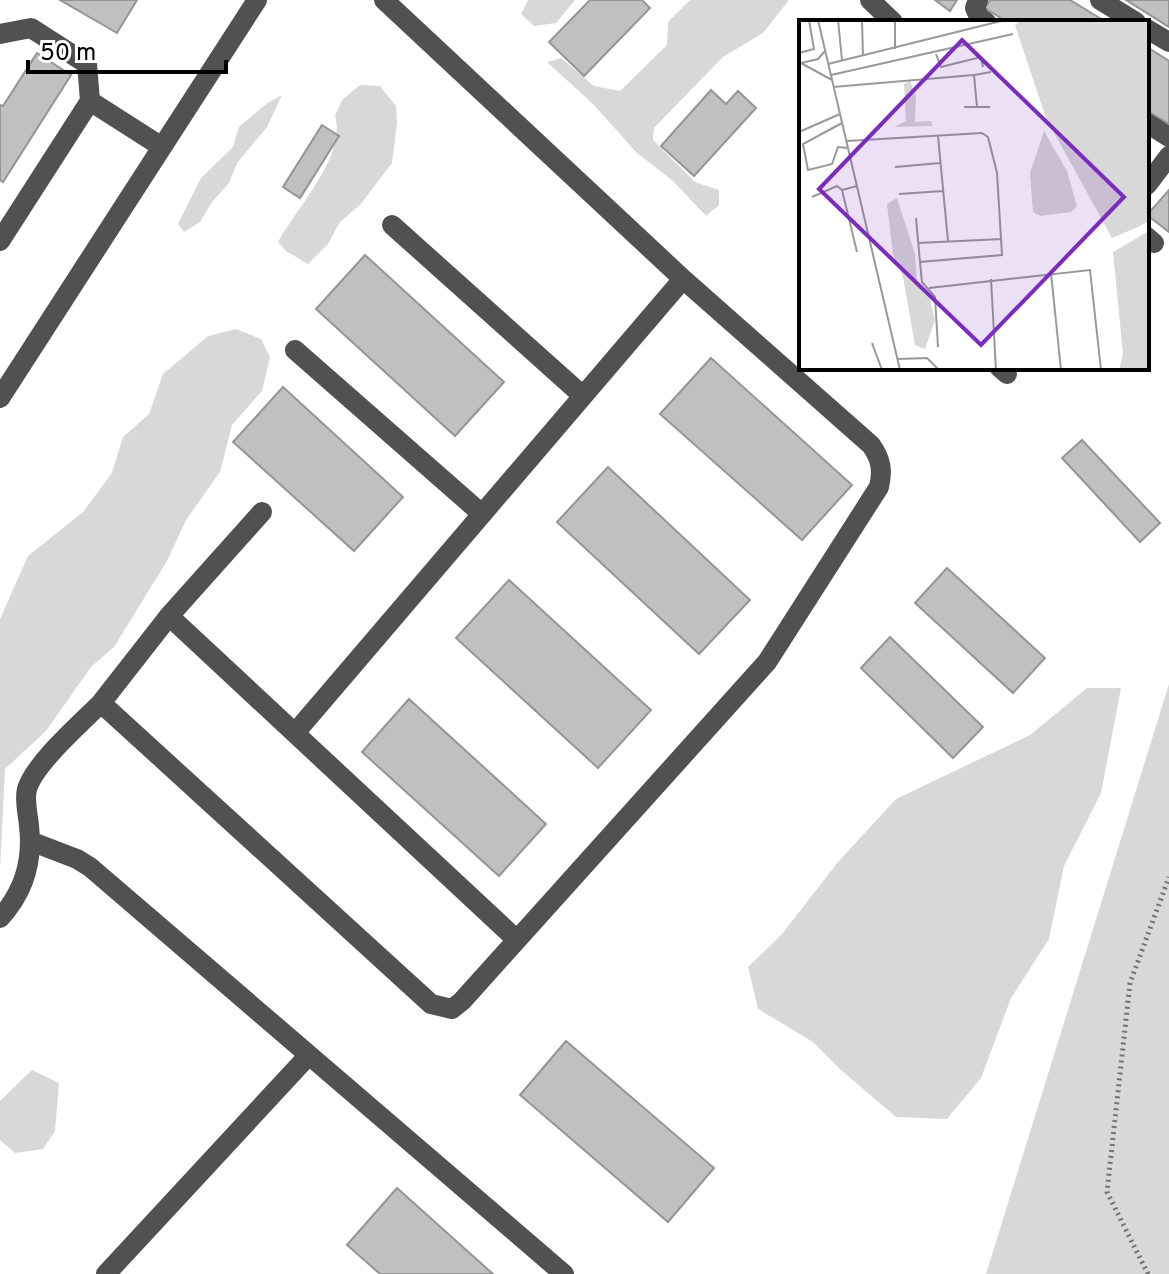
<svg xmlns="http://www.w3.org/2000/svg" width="1169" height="1274" font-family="Overpass,sans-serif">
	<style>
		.green { fill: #d8d8d8 }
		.building { fill: #c0c0c0; stroke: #959595; stroke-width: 2 }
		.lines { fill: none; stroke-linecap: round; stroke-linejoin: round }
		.path { stroke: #737373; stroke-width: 5; stroke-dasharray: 2 4; stroke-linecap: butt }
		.minor { stroke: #515151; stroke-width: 20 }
		.inset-road { fill: none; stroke: #999; stroke-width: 2 }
		.view { fill: #7b2cbf; fill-opacity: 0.15; stroke: #7b2cbf; stroke-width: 4 }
		.inset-edge { fill: none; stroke: #000; stroke-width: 4 }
	</style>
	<rect width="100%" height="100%" fill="#fff"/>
	<path class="green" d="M528,0H575L556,23L534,26L521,14Z
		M690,0H789L763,33L723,57L654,128L653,140L695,182L719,190V205L706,216L673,181L636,152L593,104L547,62L561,58L594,86L620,91L667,45L668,22Z
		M360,85L380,86L396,106L397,123L392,163L360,205L340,222L328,244L308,264L286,251L278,242C297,207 347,155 335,116L342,100Z
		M282,95L267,127L237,163L229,183L212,202L200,222L184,232L178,224L201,178L233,147L239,127L266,104Z
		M236,329L261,339L270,357L262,391L232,425L220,472L186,520L167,561L114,647L91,667L46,731L5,769L0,870V619L28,556L83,512L112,473L123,437L149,414L163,374L208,336Z
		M1169,684V1274H986Z
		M1087,688H1121L1101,793L1064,866L1049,939L1011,998L981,1078L947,1119L896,1117L841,1070L813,1042L758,1009L748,967L782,934L838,862L896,799L1030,735Z
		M32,1070L59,1083L55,1131L43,1149L15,1153L0,1140V1101Z"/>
	<path class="building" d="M60,0H137L117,33Z
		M590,0H642L650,8L584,76L549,42Z
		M935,0H957L950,11Z
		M990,0H1070L1106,22H1007L985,8Z
		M1126,0H1169V27Z
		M1147,47L1169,61V124L1147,111Z
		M37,53L71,75L3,182L0,180V105L3,106Z
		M711,90L726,104L738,91L756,108L694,176L661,146Z
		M322,125L339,136L300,198L283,187Z
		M1169,190V232L1147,215Z
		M365,255L504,382L455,436L316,309Z
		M711,358L852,485L802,540L660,414Z
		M283,387L403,497L354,551L233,442Z
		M1082,440L1160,523L1140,542L1062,458Z
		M608,467L750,600L699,654L557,522Z
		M947,568L1045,658L1013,693L915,603Z
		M509,580L651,710L598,768L456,638Z
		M890,637L983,727L953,758L861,668Z
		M409,699L546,824L499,876L362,752Z
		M566,1041L714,1168L668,1222L520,1095Z
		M397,1188L493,1274H380L347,1245Z"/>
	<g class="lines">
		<path class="path" d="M1148,1274L1107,1192L1130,983L1169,877"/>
		<path class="minor" d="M870,0L893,22
			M978,0L975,8L979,17L986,22
			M1100,0L1136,22
			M1147,29L1169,42
			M0,34L31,28L87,64L90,101
			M1147,123L1169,137
			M1147,185L1169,156
			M392,225L583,396
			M1147,237L1154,243
			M0,241L90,101L162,147
			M295,350L482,514
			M1000,368L1007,374
			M0,398L257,0
			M169,616L517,940
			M101,703L169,616L262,512
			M295,733L683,279
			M30,841L77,859L90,867L564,1274
			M0,918C24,892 33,860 29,826C28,813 24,801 27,789C35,763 81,723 101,703L431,1004L452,1009L462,1001L767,662L879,487C883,470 881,459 871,445L683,279L384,0
			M106,1274L309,1055"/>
	</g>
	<g transform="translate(799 20)">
		<rect width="350" height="350" fill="#fff"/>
		<path d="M222,0H350V201L339,207L313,218L247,98L216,5ZM111,61L117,76L116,102L132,101L134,106L95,107L107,101L105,64ZM245,111L268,151L278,186L272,192L241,196L234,192L231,153ZM98,178L116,234L118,263L130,275L136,300L126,329L116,325L104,257L94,234L88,184ZM350,211V350H320L324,334L314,232Z" fill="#d8d8d8"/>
		<path class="inset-road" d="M19,0L101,350M39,0L43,40M63,0L64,36M96,0V29M0,33L15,29L10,0M137,34L142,47L182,37L184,47M0,42L33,60M2,43L19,39L26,31M29,44L206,0M32,55L214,14M34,67L175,55M165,87H191M178,87L175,55L192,52M43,103L4,124L9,150L33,144L39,127L49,128M0,112L41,94M139,116L149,221M48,121L183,113L189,117L198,153L203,235L121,242L123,262L136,277L139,327M96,147L141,143M58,166L43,170L58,232M100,174L144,171M13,177L38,166L43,170M117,198L121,242M119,223L203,219M252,253L262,350M192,259L197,350M130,268L291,250L302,350M73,323L83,350M99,339L128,338L140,350"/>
		<path class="view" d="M163,20L325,177L182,325L20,169Z"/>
		<rect width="350" height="350" class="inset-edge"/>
	</g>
	<path d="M28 60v12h198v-12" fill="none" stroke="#000000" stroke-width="4"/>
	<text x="40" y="60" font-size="24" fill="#000000" stroke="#ffffff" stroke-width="6" paint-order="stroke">50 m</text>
</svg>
